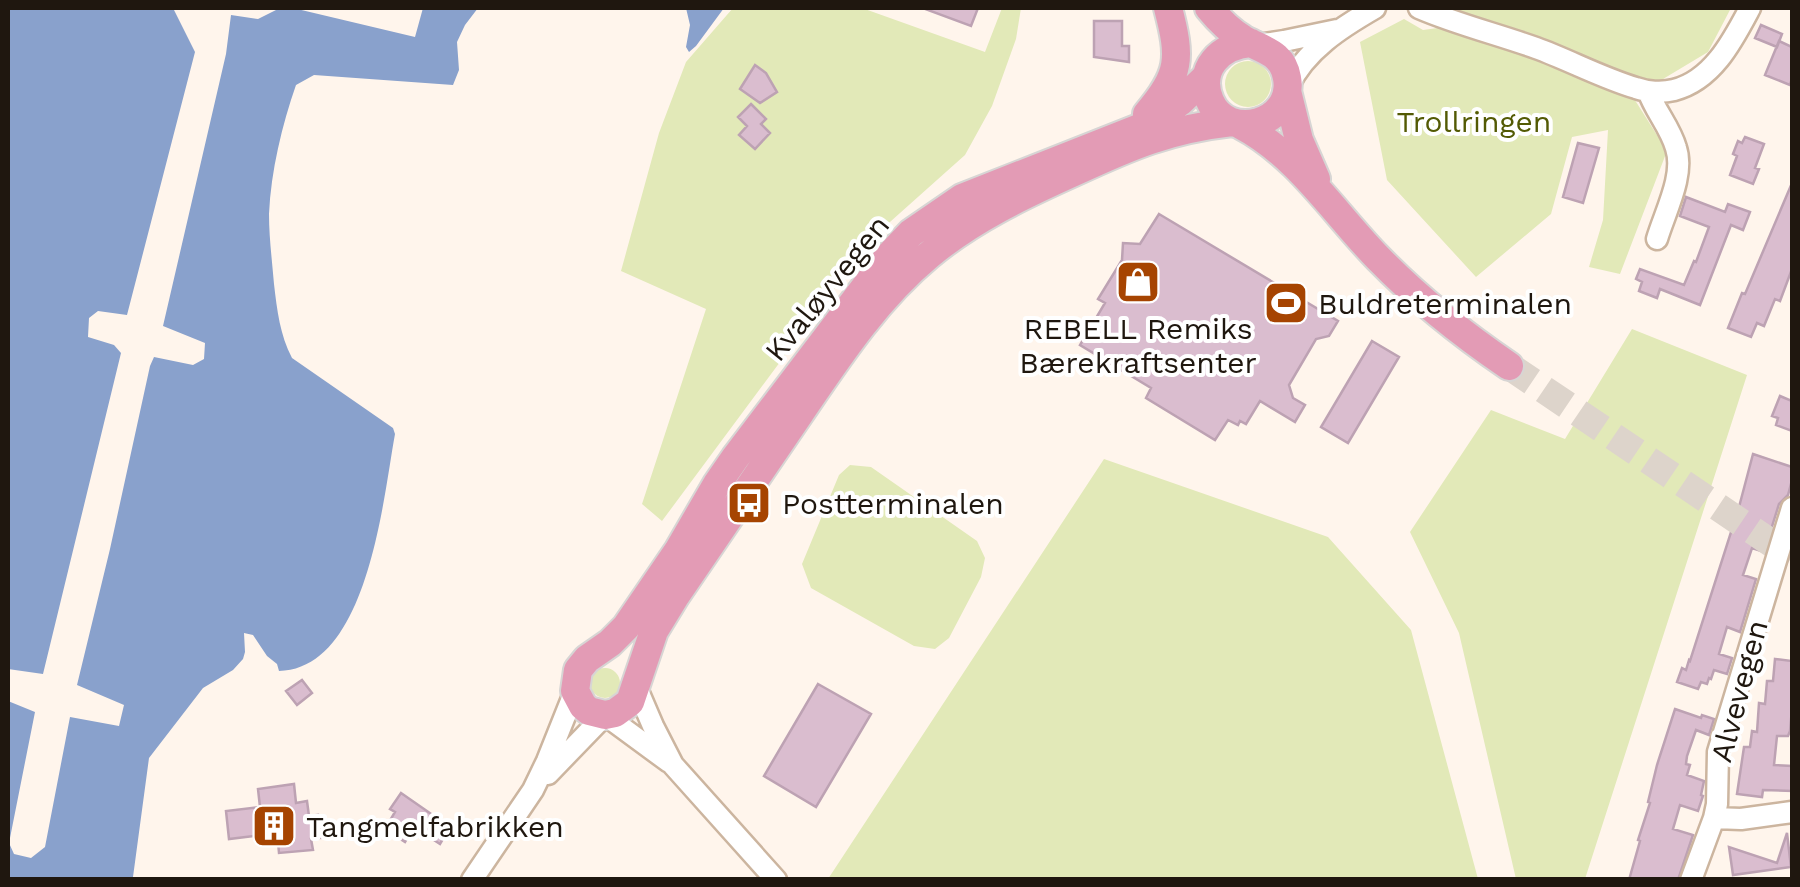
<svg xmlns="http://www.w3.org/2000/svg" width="1800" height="887" font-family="'Work Sans',sans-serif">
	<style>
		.green { fill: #e2e9b8 }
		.water { fill: #89a1cc }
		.building { fill: #dabdcf; stroke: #bda2b3; stroke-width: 2.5 }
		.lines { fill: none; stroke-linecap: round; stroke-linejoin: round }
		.major-tunnel { stroke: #ddd4cb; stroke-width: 28; stroke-dasharray: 28 14; stroke-linecap: butt }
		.minor-casing { stroke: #ccb59f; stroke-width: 25 }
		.major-casing { stroke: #d7d5d4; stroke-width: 32 }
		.minor { stroke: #fff; stroke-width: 20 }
		.major { stroke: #e39bb5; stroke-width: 28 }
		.labels { text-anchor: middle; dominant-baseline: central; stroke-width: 8; stroke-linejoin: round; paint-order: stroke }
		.park-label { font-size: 30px; fill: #535a04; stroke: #fff }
		.street-label { font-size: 30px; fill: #1f170f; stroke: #fff }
		.poi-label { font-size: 30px; fill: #1f170f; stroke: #fff; text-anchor: start }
	</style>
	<rect width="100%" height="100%" fill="#fff5ec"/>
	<path class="green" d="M733,8H862L985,52L1002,8H1021L1016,39L992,106L965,155L872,238L662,521L642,504L706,309L621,271L659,133L686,62Z
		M1435,8H1731L1708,52L1633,97L1667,151L1620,274L1589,267L1603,220L1608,130L1572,137L1551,214L1476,277L1387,180L1360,42L1404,19L1423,30L1445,27Z
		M1225 84a23 23 0 1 1 46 0a23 23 0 1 1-46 0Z
		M1632,329L1747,375L1585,879H1516L1459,633L1410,532L1491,410L1565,439Z
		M1104,459L1328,537L1411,630L1478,879H828Z
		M850,465L871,467L977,541L985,558L981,577L949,638L935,649L914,646L811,588L802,564L839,475Z
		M590 683a15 15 0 1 1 30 0a15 15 0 1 1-30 0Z"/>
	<path class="water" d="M8,8H173L195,52L127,315L98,311L89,318L88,337L114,345L121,353L43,674L8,669Z
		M280,8H293L415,37L423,8H478L465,25L457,42L459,70L453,85L314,75L296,85C282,125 271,171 269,214C269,237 272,260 274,284C277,310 280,335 292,358L393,428L395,434C383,499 368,669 279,671L277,664L267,656L253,635L244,633L245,652L243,659L233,670L203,688L149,758L133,877L135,879H8V701L35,712L9,843L14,854L31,858L45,847L70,717L119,726L124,705L77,685L110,549L150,366L154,357L193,365L204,359L205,343L163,326L226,54L231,15L258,19Z
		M686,8H724L696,46L689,52L686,47L690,25Z"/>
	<path class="building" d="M925,8H978L971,26L925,9Z
		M1094,21H1122V46H1129V62L1094,57Z
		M1761,25L1782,34L1777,47L1755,38Z
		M1779,41L1792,47V78L1790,85L1765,75Z
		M755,65L766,73L777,92L760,103L740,89Z
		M751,104L766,119L761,124L770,133L755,149L739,135L747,126L738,117Z
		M1745,137L1764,144L1755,168L1759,169L1753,184L1730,175L1737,156L1733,154L1738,141L1742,143Z
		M1578,143L1599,148L1583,203L1563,197Z
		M1792,183V269L1780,301L1775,299L1764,326L1757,323L1751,337L1728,328L1742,293L1745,294Z
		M1686,197L1725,212L1728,204L1750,212L1743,230L1731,225L1700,305L1660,289L1657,298L1639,291L1642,282L1636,279L1640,269L1684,285L1694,261L1696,262L1709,227L1680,216Z
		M1159,214L1338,321L1329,336L1316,339L1289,385L1293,398L1305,405L1295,422L1260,401L1246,424L1240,421L1238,425L1228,420L1215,440L1146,398L1151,388L1080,345L1105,303L1098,299L1122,260L1123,243L1140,244Z
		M1372,341L1399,357L1348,443L1321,427Z
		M1780,396L1792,401V431L1776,425L1778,418L1772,416Z
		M1753,454L1792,467V480L1788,495L1779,504L1764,552L1752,548L1743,575L1756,579L1740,632L1727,627L1719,654L1732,658L1727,674L1714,670L1711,679L1709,678L1707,684L1701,682L1698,689L1677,682L1682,668L1686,670L1689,660L1690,661L1739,507Z
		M1775,659L1792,661V708L1790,731L1788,736H1777L1774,765L1792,766V791L1763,790L1762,797L1737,794L1744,747H1750L1752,731L1757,732L1759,703L1765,704L1767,681H1773Z
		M302,680L312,693L297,705L286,691Z
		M818,684L871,714L816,807L764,776Z
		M1675,709L1701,718L1702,715L1714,719L1709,735L1696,730L1687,756L1686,764L1690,765L1687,775L1704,781L1701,795L1703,796L1698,811L1680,805L1673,829L1693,835L1678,880H1629L1640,841L1638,840L1650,803L1648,802L1657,765Z
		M294,784L296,803L307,801L309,816L318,815L321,838L311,839L313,850L279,853L278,842L263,843L262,835L229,839L226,811L260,807L258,789Z
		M401,793L450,827L440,844L414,827L405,842L385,829L395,812L390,809Z
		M1787,833L1791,867L1733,875L1729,847L1777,863Z"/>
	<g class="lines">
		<path class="major-tunnel" d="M1509,366L1792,557"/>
		<defs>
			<path id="minor" d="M1419,8C1456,24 1497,34 1536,48C1569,60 1602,78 1636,88C1647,92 1662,93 1674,90C1713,80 1733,40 1750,8
				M1257,45L1284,41L1337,30
				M1288,87C1305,50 1342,27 1375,8
				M1648,91C1655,111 1670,127 1676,148C1685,175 1665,212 1657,239
				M635,684L653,726L673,765L776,880
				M548,774L605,715L669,762
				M1714,818L1741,819L1792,812
				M472,880L533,790L547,761L575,691
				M1691,880L1714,818L1717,804L1718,752L1792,508"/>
			<path id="major" d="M1209,8C1218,19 1230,31 1243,39C1262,50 1283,52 1287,78C1295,123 1228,143 1210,101C1196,69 1221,45 1251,43
				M1206,77L1181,101L1147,125L962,198L911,233L888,257L735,458L717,484L678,551L626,627L610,643L587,659L578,670L575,691L583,706L589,711L605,715L615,713L630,702L654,631L676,595C717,534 759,474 800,413C838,357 876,299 929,255C972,219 1023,195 1074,172C1130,146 1169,129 1232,122
				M1287,91L1299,140L1316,179
				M1147,114C1181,74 1181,58 1168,8
				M1241,125C1298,155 1334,213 1378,258C1418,299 1462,334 1509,366"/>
		</defs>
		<use href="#minor" class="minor-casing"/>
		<use href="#major" class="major-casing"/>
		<use href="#minor" class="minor"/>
		<use href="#major" class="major"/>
	</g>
	<defs>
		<symbol id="shop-square" viewBox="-11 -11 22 22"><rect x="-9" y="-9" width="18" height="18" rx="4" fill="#a64401" stroke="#fff"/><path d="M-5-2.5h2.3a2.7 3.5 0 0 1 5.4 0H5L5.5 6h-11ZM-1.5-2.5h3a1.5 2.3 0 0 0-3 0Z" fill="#fff"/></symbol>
		<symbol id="stadium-square" viewBox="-11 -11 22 22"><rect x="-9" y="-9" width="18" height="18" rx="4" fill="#a64401" stroke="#fff"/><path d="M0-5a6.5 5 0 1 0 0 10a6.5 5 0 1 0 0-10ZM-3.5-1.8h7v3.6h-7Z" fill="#fff"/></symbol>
		<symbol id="bus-square" viewBox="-11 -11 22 22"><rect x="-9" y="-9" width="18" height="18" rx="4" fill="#a64401" stroke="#fff"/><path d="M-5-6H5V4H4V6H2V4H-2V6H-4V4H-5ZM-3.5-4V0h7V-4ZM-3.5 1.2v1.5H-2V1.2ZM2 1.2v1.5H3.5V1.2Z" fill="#fff"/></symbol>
		<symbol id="building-square" viewBox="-11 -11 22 22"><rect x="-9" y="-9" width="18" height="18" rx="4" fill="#a64401" stroke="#fff"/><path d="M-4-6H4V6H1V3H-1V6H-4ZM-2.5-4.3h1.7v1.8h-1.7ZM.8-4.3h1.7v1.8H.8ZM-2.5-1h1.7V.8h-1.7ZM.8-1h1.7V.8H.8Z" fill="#fff"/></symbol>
	</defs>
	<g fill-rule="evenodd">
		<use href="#shop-square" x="1113" y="257" width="50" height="50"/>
		<use href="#stadium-square" x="1261" y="278" width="50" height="50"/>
		<use href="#bus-square" x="724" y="478" width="50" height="50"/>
		<use href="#building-square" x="249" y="801" width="50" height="50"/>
	</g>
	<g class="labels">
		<g class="park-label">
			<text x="1474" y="121">Trollringen</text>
		</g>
		<g class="street-label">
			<text transform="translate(827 288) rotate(-51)">Kvaløyvegen</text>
			<text transform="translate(1739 691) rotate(-75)">Alvevegen</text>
		</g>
		<g class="poi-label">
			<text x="1318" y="303">Buldreterminalen</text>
			<text x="1138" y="328" text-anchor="middle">REBELL Remiks<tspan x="1138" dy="34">Bærekraftsenter</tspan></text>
			<text x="782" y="503">Postterminalen</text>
			<text x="306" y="826">Tangmelfabrikken</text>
		</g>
	</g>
	<rect width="1800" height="887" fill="none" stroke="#1f170f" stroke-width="20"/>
</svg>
